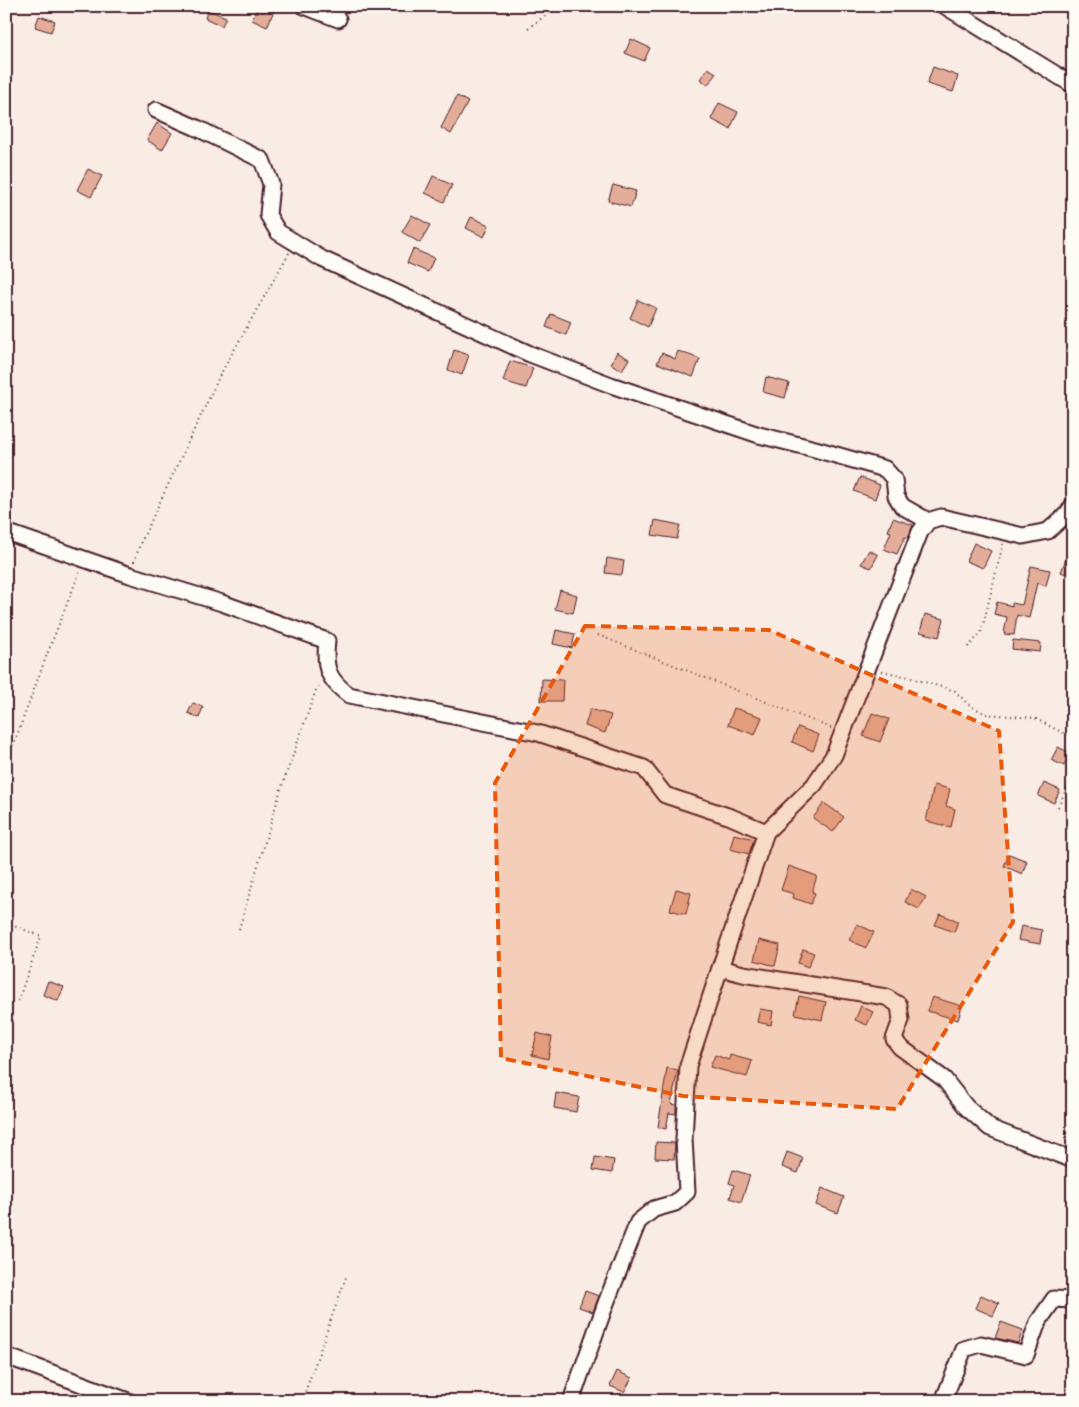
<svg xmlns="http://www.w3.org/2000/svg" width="1079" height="1407" font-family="Delius,sans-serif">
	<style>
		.building { fill: #e3ad99; stroke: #4a1f2b }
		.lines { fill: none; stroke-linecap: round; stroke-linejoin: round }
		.minor-casing { stroke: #4a1f2b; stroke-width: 19 }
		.path { stroke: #4a1f2b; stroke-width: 2; stroke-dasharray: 1 4; stroke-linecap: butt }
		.minor { stroke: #fdfcf7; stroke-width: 15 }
		.marked { fill: #e8590c; fill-opacity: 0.2; stroke: #e8590c; stroke-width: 4; stroke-dasharray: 10 6; stroke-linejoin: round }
	</style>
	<rect width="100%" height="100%" fill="#f8ece4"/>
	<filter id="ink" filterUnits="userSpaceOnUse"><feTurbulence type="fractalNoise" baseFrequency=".02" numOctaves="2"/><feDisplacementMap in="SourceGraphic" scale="10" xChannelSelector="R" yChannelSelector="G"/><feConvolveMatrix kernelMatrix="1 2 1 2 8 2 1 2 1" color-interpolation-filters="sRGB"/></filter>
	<g filter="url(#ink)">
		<path class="building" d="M258,6H276L267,27L252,20Z
			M208,10L226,17L222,26L205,18Z
			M39,16L55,21L51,32L35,27Z
			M631,39L650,48L644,61L625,53Z
			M933,67L958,76L953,92L927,84Z
			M708,68L716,73L708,85L700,79Z
			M457,96L468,102L451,134L441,128Z
			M719,103L738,112L730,129L711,119Z
			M157,123L172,133L162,150L147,140Z
			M88,169L102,176L91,197L77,190Z
			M433,176L452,185L444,202L425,193Z
			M613,185L636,191L631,207L608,201Z
			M412,215L430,225L420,243L402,232Z
			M471,217L489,225L484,237L466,228Z
			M413,249L434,258L428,272L407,263Z
			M638,300L656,308L648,327L630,318Z
			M551,314L571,322L566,335L546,327Z
			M454,350L469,355L462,375L448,370Z
			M678,351L700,359L693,377L657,363L662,353L675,359Z
			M617,352L629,359L622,370L611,364Z
			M510,361L533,368L526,388L503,381Z
			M766,377L789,383L785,398L763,392Z
			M860,477L880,485L875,499L854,491Z
			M893,518L913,525L908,538L905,537L897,554L884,549L891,532L888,531Z
			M655,520L680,525L677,539L652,535Z
			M974,543L991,551L983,568L966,561Z
			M1072,543H1073V577L1061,572Z
			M869,550L878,555L871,568L861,564Z
			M607,558L624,561L622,575L605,573Z
			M1031,566L1050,570L1046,586L1037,583L1029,618L1017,615L1014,635L1004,634L1007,617L994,614L997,602L1012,606V603L1022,605Z
			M560,590L577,595L573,613L555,609Z
			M925,614L944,619L939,637L920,632Z
			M556,630L575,634L572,648L553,644Z
			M1013,640L1041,643L1040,652L1012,649Z
			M542,679L563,680L562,701H541Z
			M193,703L203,707L199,718L188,713Z
			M734,708L762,717L755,735L728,725Z
			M590,709L611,715L605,733L585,726Z
			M872,713L889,719L880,742L863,736Z
			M798,727L819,735L813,751L792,742Z
			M1058,747L1070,753L1064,766L1051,760Z
			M1044,783L1060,790L1054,803L1038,796Z
			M934,785L950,789L946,806L955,809L951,827L926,821Z
			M824,803L844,817L833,832L813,818Z
			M734,834L754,839L749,854L730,849Z
			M1009,854L1027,861L1022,874L1004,866Z
			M789,866L817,876L812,892L815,893L811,904L793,898L794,894L781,890Z
			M676,889L691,893L686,914L670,910Z
			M911,889L926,897L919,909L905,902Z
			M940,914L958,921L954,932L935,925Z
			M857,924L874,932L866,948L849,940Z
			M1021,926L1042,930L1040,944L1018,940Z
			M759,940L780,945L775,966L754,960Z
			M803,949L814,953L808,967L798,963Z
			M48,981L64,987L58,1001L43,995Z
			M799,996L826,1002L822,1020L795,1014Z
			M932,997L962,1006L958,1020L927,1011Z
			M861,1006L873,1012L867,1025L855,1020Z
			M760,1009L773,1011L771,1025L757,1022Z
			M537,1033L552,1037L548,1059L532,1055Z
			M715,1055L729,1060L730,1055L752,1061L747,1077L710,1067Z
			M667,1068L678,1070L671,1104L676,1105V1114L669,1113L666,1129L658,1127Z
			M556,1093L579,1097L576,1112L554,1108Z
			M656,1142L675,1143L674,1159L655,1158Z
			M787,1152L803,1158L798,1173L782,1167Z
			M595,1157L614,1160L612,1173L593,1170Z
			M733,1170L750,1175L741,1202L730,1198L734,1185L729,1183Z
			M822,1188L844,1197L838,1213L816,1205Z
			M585,1291L599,1296L593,1312L579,1307Z
			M981,1295L999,1303L993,1316L975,1308Z
			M1001,1322L1023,1330L1018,1343L995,1338Z
			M617,1371L632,1378L624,1392L610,1386Z"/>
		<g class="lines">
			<defs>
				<path id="minor" d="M304,6L338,19
					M945,6L1073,85
					M156,110L197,128L262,160L271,184L268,215L278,232L322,259L530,354L611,385L759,435L815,449L885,469L894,479L896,496L902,506L928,521
					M6,532L130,575L222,603L327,641C324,667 327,679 349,695L538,733L644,768L665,795L731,817L766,832
					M720,968L743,974L886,997L899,1005L901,1020L894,1039L900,1047L944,1079L966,1107L990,1128L1073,1160
					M6,1356L128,1401
					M571,1401L606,1303L638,1222L654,1209L675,1203L687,1192L684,1139L688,1066L720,968L766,832L814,785L834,755L920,532L928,521L941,517L1023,536L1048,531L1068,513L1073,505
					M943,1401L964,1349L981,1344L1026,1355L1038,1322L1054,1299L1073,1300"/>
			</defs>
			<use href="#minor" class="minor-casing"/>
			<path class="path" d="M528,28L559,6
				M134,562L141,542L221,373L289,253
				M598,635L831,728
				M968,647L981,633L1003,544
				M882,671L908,677L955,691L969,705L986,714L1034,718L1073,738
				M6,765L46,657L80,571
				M1058,807L1073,775
				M6,923L41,936L18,1001
				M239,929L280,792L316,690L321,684
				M302,1401L346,1277"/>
			<use href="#minor" class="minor"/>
		</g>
	</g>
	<path class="marked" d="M585,626L769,630L999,731L1013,922L897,1109L683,1096L501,1058L495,783Z"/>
	<rect width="1079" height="1407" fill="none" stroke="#fdfcf7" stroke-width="25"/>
	<rect x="12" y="12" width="1054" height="1382" fill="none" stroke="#4a1f2b" stroke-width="2" filter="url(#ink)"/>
</svg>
